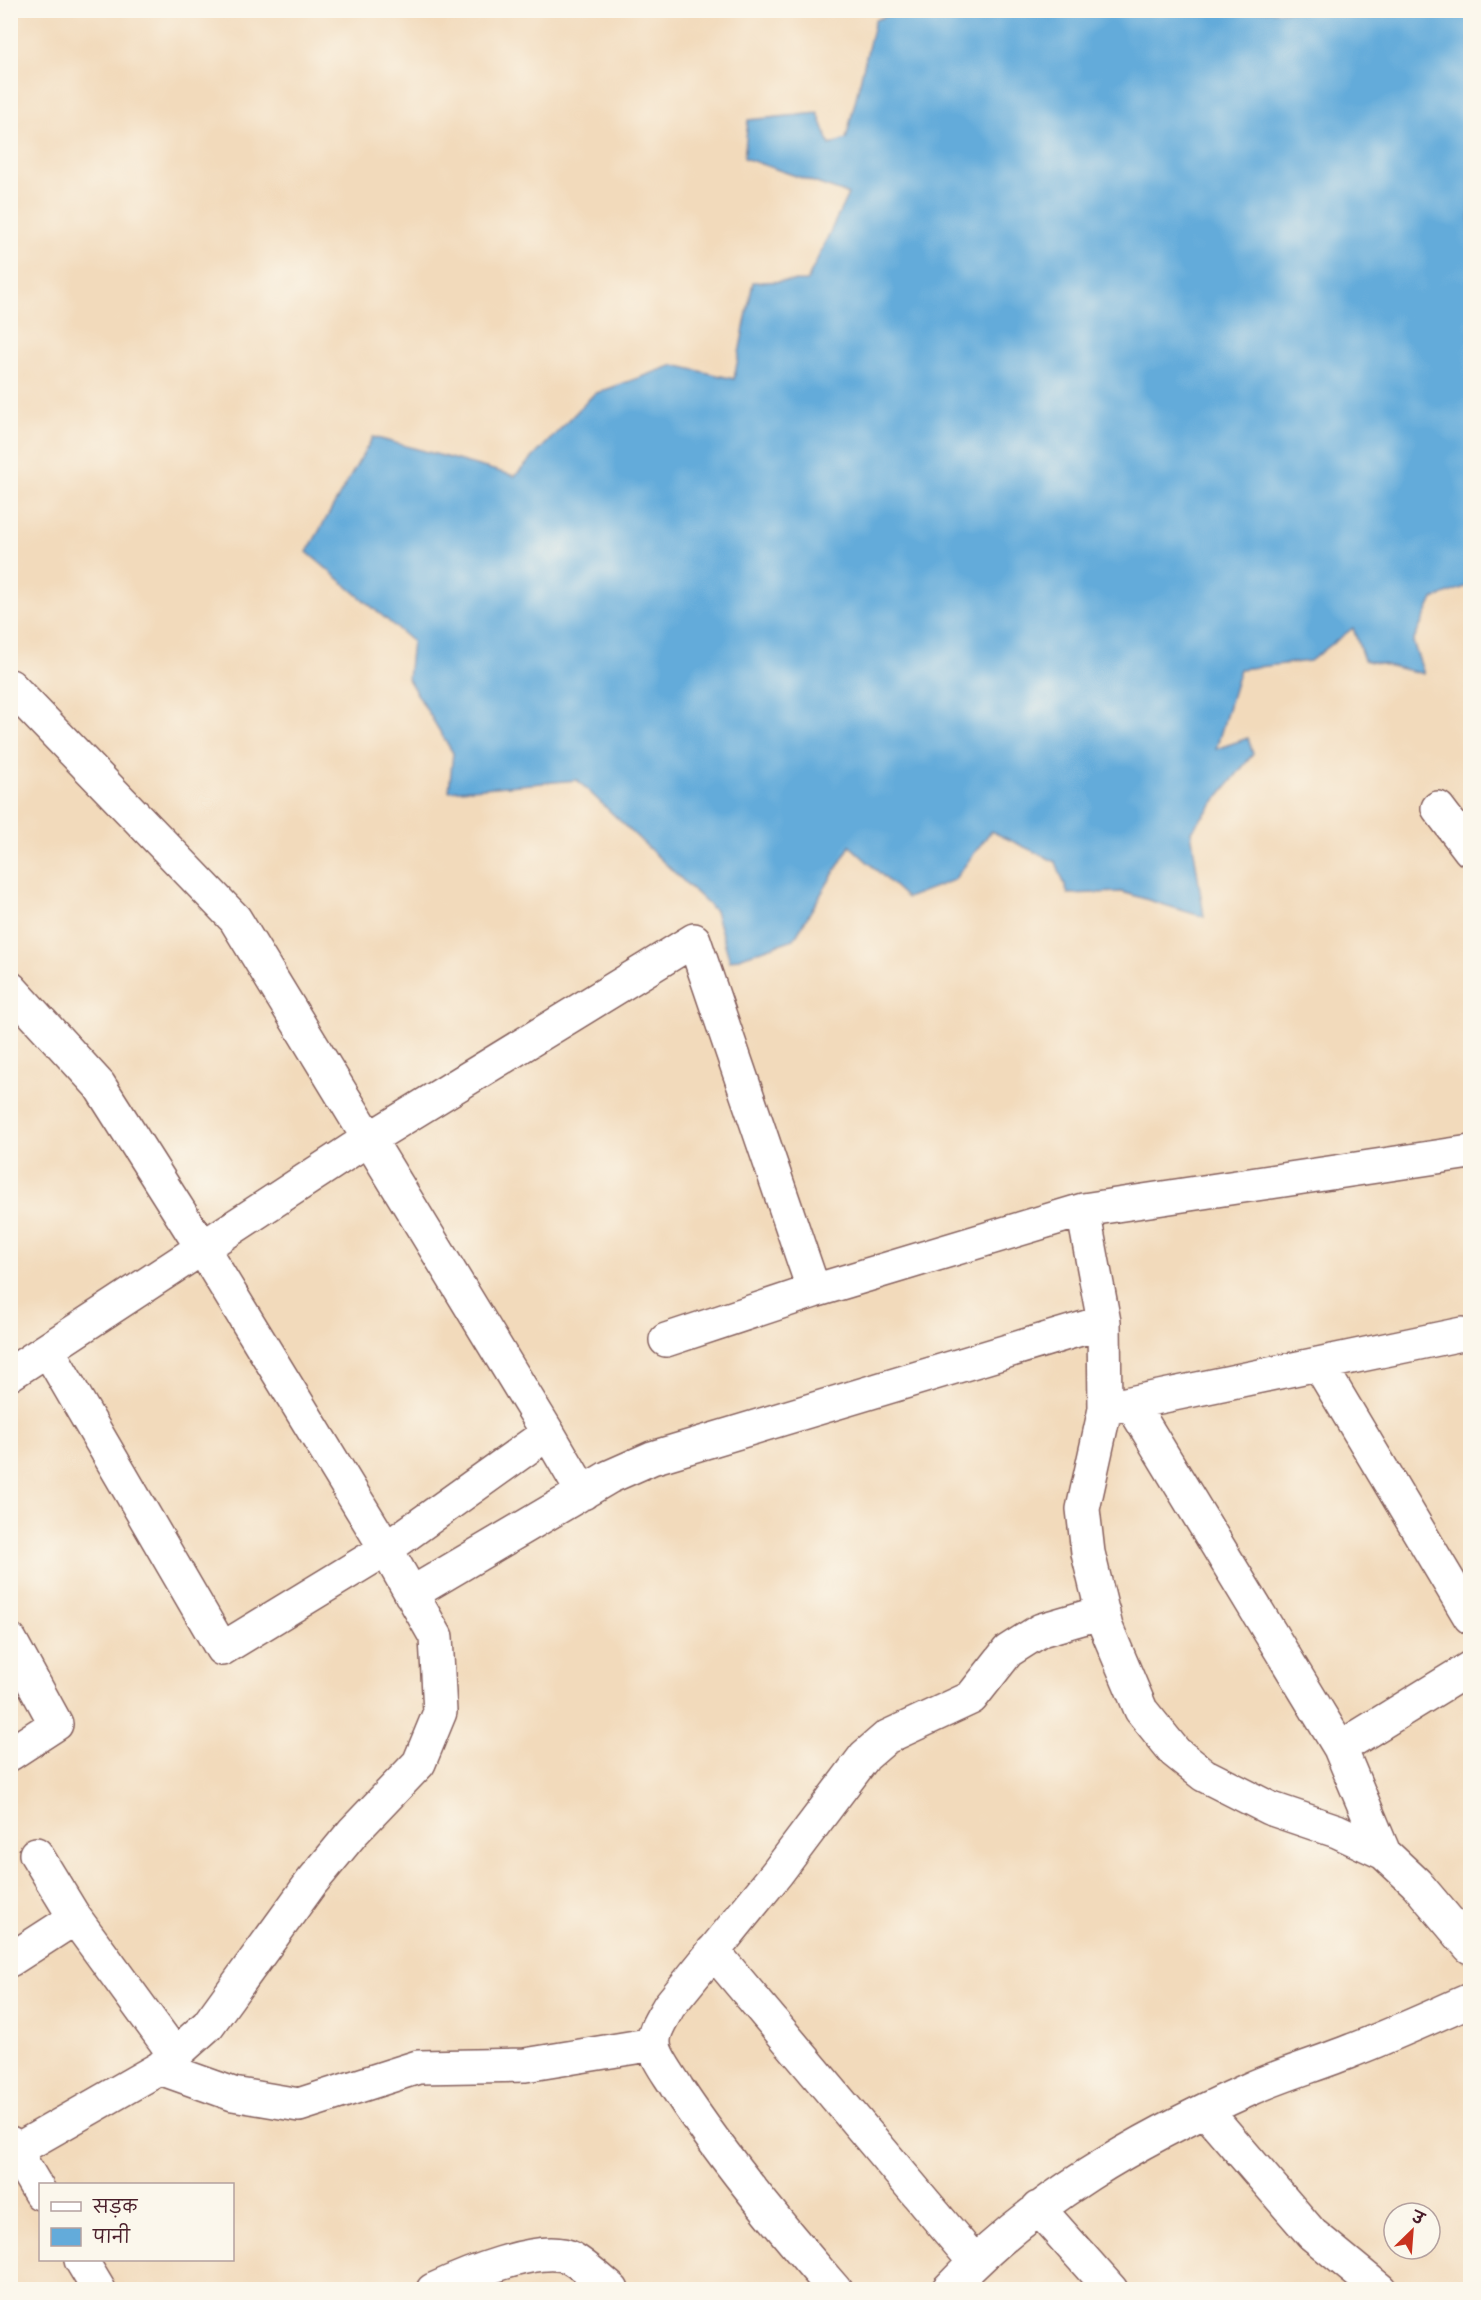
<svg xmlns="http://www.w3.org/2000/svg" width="1481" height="2300" font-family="'Indie Flower','Playpen Sans Deva',sans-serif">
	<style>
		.water { fill: #63abda; stroke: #566582; stroke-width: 1.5 }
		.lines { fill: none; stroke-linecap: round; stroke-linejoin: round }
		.minor-casing { stroke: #85605d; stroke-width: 36 }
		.minor { stroke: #fff; stroke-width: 33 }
	</style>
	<rect width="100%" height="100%" fill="#fbf7ec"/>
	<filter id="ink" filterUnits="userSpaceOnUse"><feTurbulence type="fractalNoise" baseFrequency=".0167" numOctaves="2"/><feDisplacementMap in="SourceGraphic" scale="12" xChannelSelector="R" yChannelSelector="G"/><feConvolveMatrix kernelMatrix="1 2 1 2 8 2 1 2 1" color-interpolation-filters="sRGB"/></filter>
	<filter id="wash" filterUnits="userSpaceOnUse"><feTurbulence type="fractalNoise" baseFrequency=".008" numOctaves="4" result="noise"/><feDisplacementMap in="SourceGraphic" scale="24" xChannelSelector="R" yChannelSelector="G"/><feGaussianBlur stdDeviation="1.35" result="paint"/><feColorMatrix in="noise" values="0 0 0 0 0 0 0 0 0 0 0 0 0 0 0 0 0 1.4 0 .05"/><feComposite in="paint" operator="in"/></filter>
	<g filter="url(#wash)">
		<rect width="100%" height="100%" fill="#f2dabb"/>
		<path class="water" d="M901,11H1470V585L1433,599L1413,642L1424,674L1364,660L1353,628L1310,661L1240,669L1216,749L1248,738L1253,754L1191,831L1204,917L1122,892L1068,894L1056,862L991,831L954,880L907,898L850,846L794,939L730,961L715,911L577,780L449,791L453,753L408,679L412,641L307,552L373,437L515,476L594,394L674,365L734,379L753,282L807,281L848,194L744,158L748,120L818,113L830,145L846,139L875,20Z"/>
	</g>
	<g filter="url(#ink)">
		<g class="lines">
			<defs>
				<path id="minor" d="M10,686L235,919L548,1433L583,1493
					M1438,808L1470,850
					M10,988L99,1085L203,1249L386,1549L436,1637L440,1712L419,1763L353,1832L311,1883L208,2025L160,2068
					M1083,1210L1104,1322L1105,1409L1083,1509L1088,1553L1106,1627L1141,1710L1175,1752L1204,1775L1269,1808L1337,1831L1384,1853L1416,1883L1470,1947
					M666,1340L814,1291L1083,1210L1470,1152
					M48,1350L222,1649L386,1549L548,1433
					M1319,1364L1470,1617
					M10,1374L353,1149L694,940L814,1291
					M1131,1403L1340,1748L1384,1853
					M1111,1407L1462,1334L1470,1335
					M411,1594L609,1477L652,1458L1104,1322
					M10,1640L56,1724L10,1754
					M1340,1748L1470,1668
					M36,1854L75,1918L175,2055
					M713,1951L974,2261
					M10,1960L75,1918
					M1206,2111L1312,2234L1380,2290
					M10,2143L15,2151L160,2068L233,2094L299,2105L418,2067L525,2065L654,2044
					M10,2154L15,2151L40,2193
					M1038,2208L1111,2290
					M81,2260L99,2290
					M433,2290C461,2277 543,2242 571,2258C585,2266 599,2279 612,2290
					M835,2290C778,2225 724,2159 677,2088C671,2077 654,2056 654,2043C653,2030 663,2017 669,2006L777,1873L865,1756L887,1737L971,1698L1008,1651L1041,1630L1103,1612
					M948,2290C1031,2200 1139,2139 1250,2089C1283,2074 1319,2064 1353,2050C1392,2035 1431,2017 1470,2000"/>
			</defs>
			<use href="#minor" class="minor-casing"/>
			<use href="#minor" class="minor"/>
		</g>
	</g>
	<rect width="1481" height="2300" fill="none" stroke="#fbf7ec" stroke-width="36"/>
	<rect x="39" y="2183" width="195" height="78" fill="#fbf7ec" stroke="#b4a19f" stroke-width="1.5"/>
	<rect x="51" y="2202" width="30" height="9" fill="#ffffff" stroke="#b4a19f" stroke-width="1.5"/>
	<text x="93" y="2213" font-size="18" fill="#4a1f2b">सड़क</text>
	<rect x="51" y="2228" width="30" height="18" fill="#63abda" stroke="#b4a19f" stroke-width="1.5"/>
	<text x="93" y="2243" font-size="18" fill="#4a1f2b">पानी</text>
	<g transform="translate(1412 2231) rotate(25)"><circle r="28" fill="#fbf7ec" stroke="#b4a19f" stroke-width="1.5"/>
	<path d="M0-4.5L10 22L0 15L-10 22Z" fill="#c8321e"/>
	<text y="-9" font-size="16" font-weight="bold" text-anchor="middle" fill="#4a1f2b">उ</text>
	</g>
</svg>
